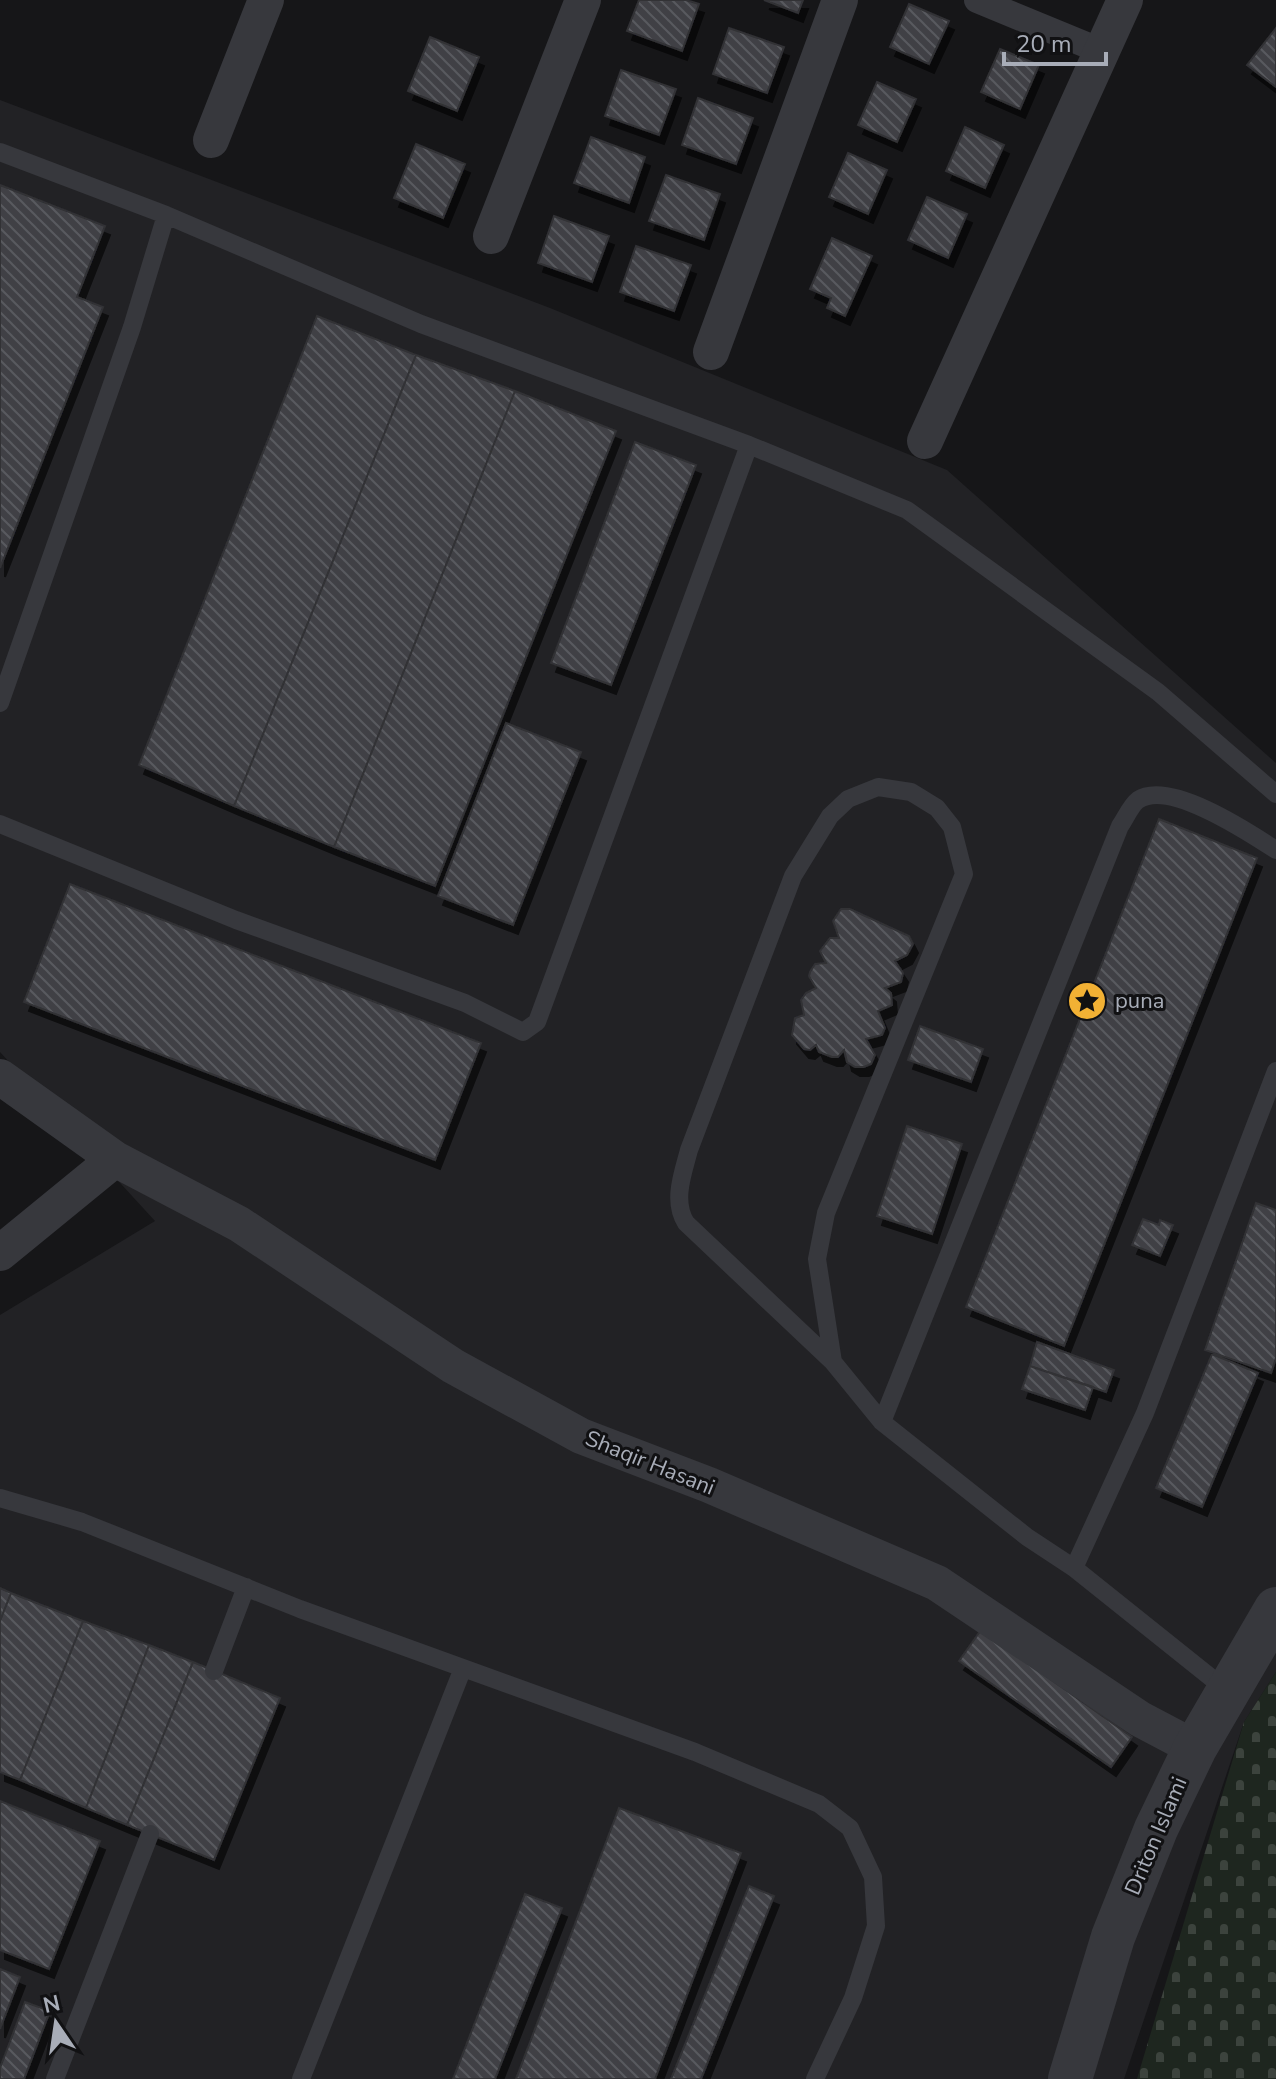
<svg xmlns="http://www.w3.org/2000/svg" width="1276" height="2079" font-family="'Nunito Sans',sans-serif">
	<style>
		.built { fill: #222225 }
		.cemetery { fill: url(#cemetery-stones) }
		.building { fill: url(#building-back-hatch); stroke: #303034; stroke-width: 2; filter: url(#shadow) }
		.lines { fill: none; stroke-linecap: round; stroke-linejoin: round }
		.service { stroke: #37383d; stroke-width: 18 }
		.pedestrian { stroke: #37383d; stroke-width: 26 }
		.minor { stroke: #37383d; stroke-width: 36 }
		.tertiary { stroke: #37383d; stroke-width: 44 }
		.labels { text-anchor: middle; dominant-baseline: central; stroke-width: 6; stroke-linejoin: round; paint-order: stroke }
		.poi-label { font-size: 22px; fill: #a8adb8; stroke: #111113; text-anchor: start }
		.street-label { font-size: 22px; fill: #a8adb8; stroke: #111113 }
	</style>
	<defs>
		<pattern id="cemetery-stones" width="16" height="16" patternUnits="userSpaceOnUse" patternTransform="scale(2)"><rect width="16" height="16" fill="#1e261f"/><path d="M2 7V4a2 2 0 0 1 4 0v3zM10 15v-3a2 2 0 0 1 4 0v3z" fill="#3c433d"/></pattern>
		<pattern id="building-back-hatch" width="6" height="6" patternUnits="userSpaceOnUse" patternTransform="scale(2)"><rect width="6" height="6" fill="#404145"/><path d="M-1 5l2 2M0 0l6 6M5-1l2 2" fill="none" stroke="#595a5e"/></pattern>
		<filter id="shadow"><feDropShadow dx="5" dy="9" stdDeviation="0" flood-color="#0009"/></filter>
	</defs>
	<rect width="100%" height="100%" fill="#161618"/>
	<path class="built" d="M0,100L550,308L947,470L1276,763V1672L1244,1722L1124,2079H0V1315L155,1221L0,1052Z"/>
	<path class="cemetery" d="M1276,1672V2079H1137L1244,1722Z"/>
	<path class="building" d="M639,0H686L699,4L682,51L627,31Z
		M764,0H803L798,13Z
		M909,4L949,21L929,64L890,47Z
		M729,28L784,47L767,93L713,74Z
		M1276,28V87L1247,65Z
		M430,37L479,57L457,111L408,91Z
		M1000,49L1039,65L1020,109L981,92Z
		M621,70L676,89L659,135L605,116Z
		M877,82L916,99L897,142L858,125Z
		M698,98L753,118L736,164L682,145Z
		M965,127L1004,145L985,188L946,171Z
		M591,137L645,157L629,203L574,183Z
		M416,144L465,164L443,218L394,198Z
		M848,153L887,170L868,214L829,197Z
		M666,175L720,194L704,240L649,221Z
		M0,185L105,226L77,297L103,307L0,568Z
		M927,197L967,214L948,258L908,240Z
		M554,216L609,236L592,282L538,263Z
		M832,238L872,256L845,316L827,308L831,298L810,289Z
		M636,246L691,265L674,311L620,292Z
		M317,316L416,355L234,806L139,765Z
		M416,355L515,391L334,847L234,806Z
		M515,391L616,431L435,886L334,847Z
		M635,442L696,465L611,685L551,663Z
		M506,723L581,752L513,925L438,896Z
		M1159,819L1257,858L1064,1346L966,1307Z
		M70,884L481,1043L435,1160L24,1002Z
		M841,909H850L909,936L913,944L907,955L895,961L903,973L901,982L885,988L891,993L892,1005L878,1011L885,1028L882,1035L866,1039L875,1055L871,1064L864,1067H855L847,1062L844,1050L838,1057H832L819,1052L816,1045L810,1050L804,1049L792,1035L795,1018L804,1015L801,1000L806,993L816,988L809,976L810,972L815,964L826,963L820,951L830,938H839L833,921Z
		M920,1026L983,1049L971,1082L908,1060Z
		M907,1126L962,1144L932,1234L877,1216Z
		M1256,1203L1276,1210V1358L1271,1373L1205,1350Z
		M1143,1219L1159,1225L1160,1220L1173,1225L1160,1256L1132,1245Z
		M1037,1342L1114,1370L1106,1392L1030,1366Z
		M1212,1354L1258,1373L1202,1507L1156,1488Z
		M1030,1366L1093,1387L1085,1410L1022,1389Z
		M0,1588L11,1593L0,1621Z
		M11,1593L83,1621L20,1780L0,1772V1621Z
		M83,1621L149,1645L86,1808L20,1780Z
		M981,1630L1132,1737L1111,1767L959,1661Z
		M149,1645L193,1662L127,1825L86,1808Z
		M193,1662L280,1698L214,1860L127,1825Z
		M0,1801L100,1841L49,1969L0,1950Z
		M619,1808L741,1853L655,2079H516Z
		M749,1886L774,1896L701,2079H671Z
		M525,1894L562,1908L495,2079H453Z
		M0,1969L20,1977L0,2029Z
		M25,2002L50,2011L24,2079H0V2068Z"/>
	<g class="lines">
		<path class="service" d="M0,152L166,215L421,324L749,445L907,510L1158,692L1276,794
			M0,703L132,327L166,215
			M0,824L236,920L465,1003L523,1032L537,1022L749,445
			M833,1362L686,1223C672,1201 683,1173 689,1150L793,876L830,816L848,799L878,787L911,792L937,808L952,827L964,874L826,1213L817,1259L833,1362L882,1422
			M0,1498L82,1522L300,1609L695,1752L819,1804L850,1828L873,1877L876,1926L853,1998L815,2079
			M1074,1568L1145,1413L1276,1071
			M214,1671L246,1587
			M1229,1692L1074,1568L1027,1537L882,1422L1120,826C1125,819 1131,805 1138,800C1169,779 1250,833 1276,850
			M55,2079L150,1834
			M301,2079L463,1668"/>
		<path class="pedestrian" d="M977,0L1101,51"/>
		<path class="minor" d="M211,140L266,0
			M491,236L583,0
			M711,352L840,0
			M925,441L1125,0
			M0,1077L115,1159L239,1224L453,1366L581,1436L709,1485L937,1583L1140,1719L1195,1748
			M0,1253L115,1159"/>
		<path class="tertiary" d="M1070,2079L1113,1937L1156,1829L1195,1748L1276,1609"/>
	</g>
	<defs>
		<symbol id="sight-disc" viewBox="-11 -11 22 22"><circle r="9.5" fill="#f2b134" stroke="#111113"/><path d="M0-6L1.8-2.2L6-1.7L2.9 1.2L3.7 5.4L0 3.3L-3.7 5.4L-2.9 1.2L-6-1.7L-1.8-2.2Z" fill="#111"/></symbol>
	</defs>
	<g fill-rule="evenodd">
		<use href="#sight-disc" x="1065" y="979" width="44" height="44"/>
	</g>
	<g class="labels">
		<g class="poi-label">
			<text x="1115" y="1001">puna</text>
		</g>
		<g class="street-label">
			<text transform="translate(650 1463) rotate(22)">Shaqir Hasani</text>
			<text transform="translate(1156 1836) rotate(-67)">Driton Islami</text>
		</g>
	</g>
	<g transform="translate(56 2023) rotate(347)" stroke="#111113" stroke-width="6" paint-order="stroke">
	<path d="M0-6L14 30L0 20L-14 30Z" fill="#a8adb8"/>
	<text y="-12" font-size="22" font-weight="bold" text-anchor="middle" fill="#a8adb8">N</text>
	</g>
	<path d="M1004 52v12h102v-12" fill="none" stroke="#a8adb8" stroke-width="4"/>
	<text x="1016" y="52" font-size="24" fill="#a8adb8" stroke="#111113" stroke-width="6" paint-order="stroke">20 m</text>
</svg>
